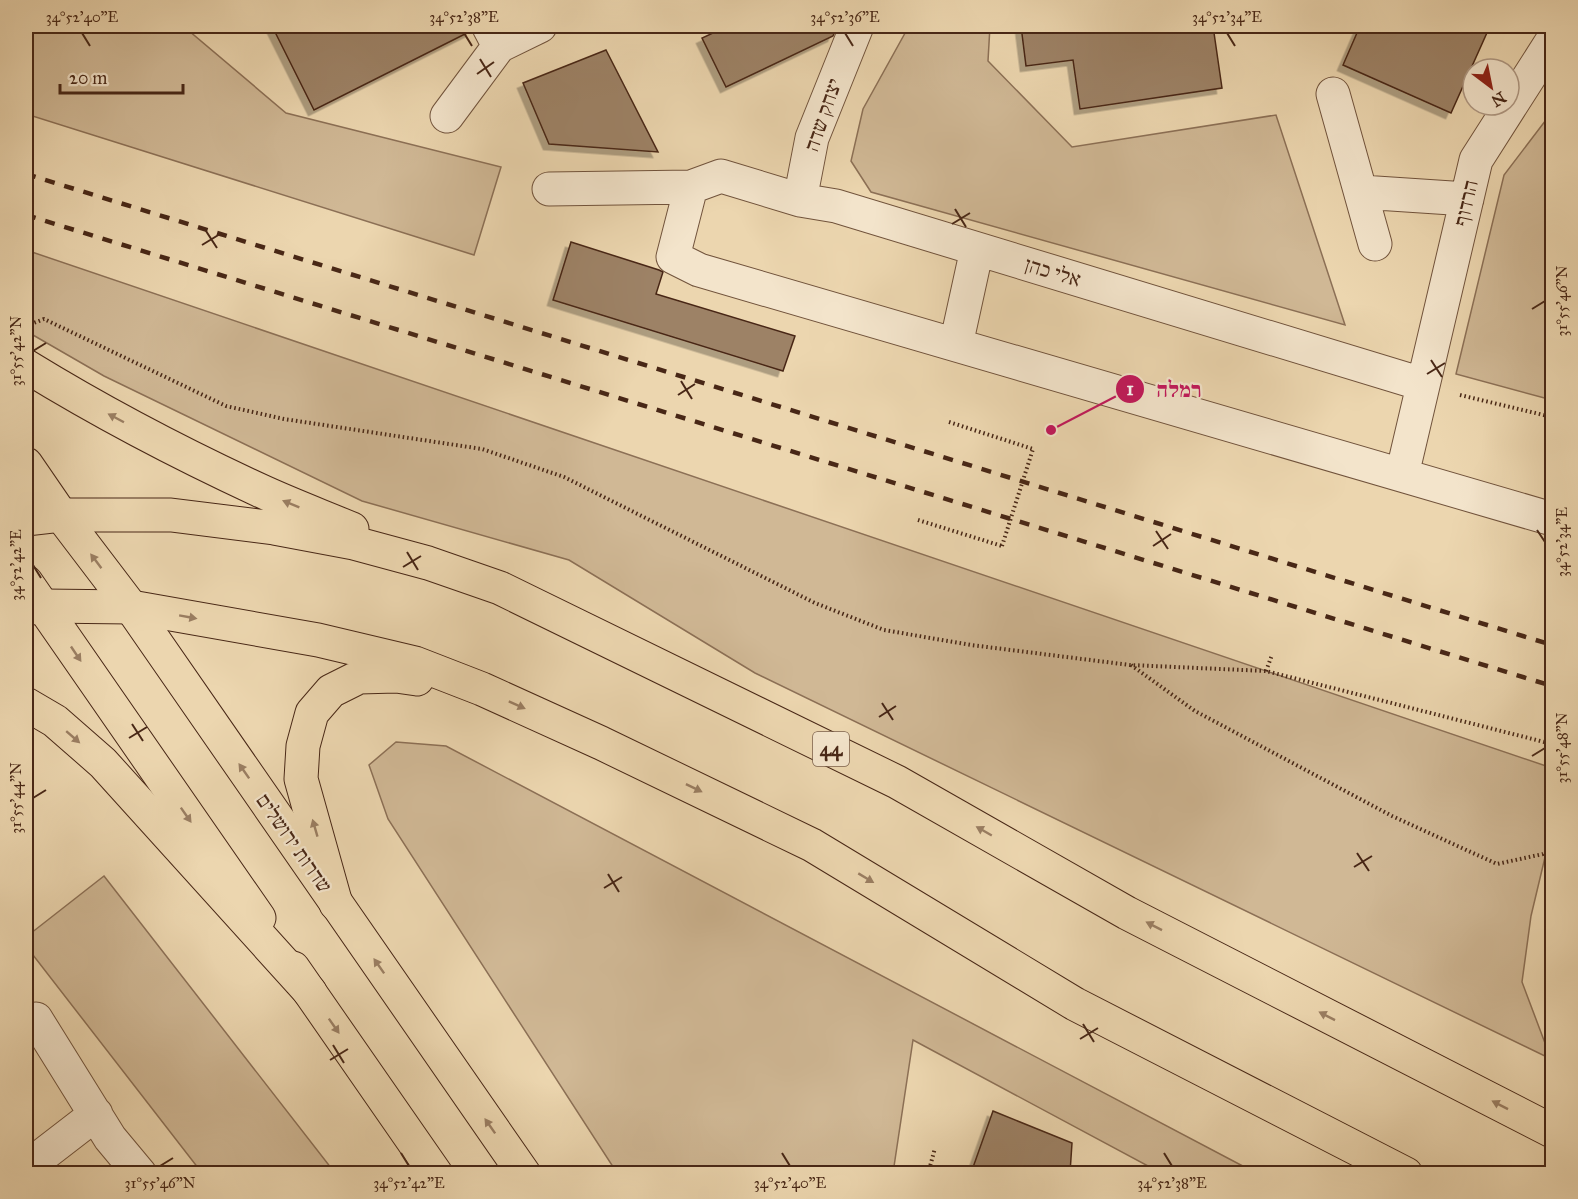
<svg xmlns="http://www.w3.org/2000/svg" width="1578" height="1199" font-family="'IM FELL Great Primer','Frank Ruhl Libre',serif">
	<style>
		.green { fill: #d0b895; stroke: #8c7056; stroke-width: 1.5 }
		.building { fill: #9d8266; stroke: #482716; stroke-width: 1.5; filter: url(#shadow) }
		.lines { fill: none; stroke-linecap: round; stroke-linejoin: round }
		.minor-casing { stroke: #71533c; stroke-width: 35 }
		.major-casing { stroke: #482716; stroke-width: 35 }
		.highway-casing { stroke: #482716; stroke-width: 35 }
		.path { stroke: #482716; stroke-width: 4; stroke-dasharray: 1.5 3; stroke-linecap: butt }
		.minor { stroke: #f3e4cb; stroke-width: 33 }
		.major { stroke: #ecd6af; stroke-width: 33 }
		.highway { stroke: #ecd6af; stroke-width: 33 }
		.rail { stroke: #482716; stroke-width: 4.5; stroke-dasharray: 10 10; stroke-linecap: butt }
		.path-bridge { stroke: #482716; stroke-width: 4; stroke-dasharray: 1.5 3; stroke-linecap: butt }
		.oneway { fill: #9a7e62 }
		.ticks { fill: none; stroke: #482716; stroke-width: 2 }
		.labels { text-anchor: middle; dominant-baseline: central; stroke-width: 4.5; stroke-linejoin: round; paint-order: stroke }
		.shield { fill: #f3e4cb; stroke: #7b604c; stroke-width: 1.5 }
		.shield-label { font-size: 20px; font-weight: bold; fill: #482716 }
		.street-label { font-size: 21px; fill: #482716; stroke: #f3e4cb }
		.leader { fill: none; stroke: #c2185b; stroke-width: 2 }
		.callout-dot { fill: #c2185b; stroke: #f3e4cb; stroke-width: 2 }
		.mark-label { font-size: 18px; text-anchor: middle; font-weight: bold; fill: #fff }
		.callout-label { font-size: 22px; text-anchor: middle; font-weight: bold; fill: #c2185b; stroke: #f3e4cb; stroke-width: 4.5; stroke-linejoin: round; paint-order: stroke }
		.neatline { fill: none; stroke: #482716; stroke-width: 2 }
		.ticks-label { font-size: 15px; text-anchor: middle; fill: #482716 }
	</style>
	<defs>
		<filter id="shadow"><feDropShadow dx="-5.5" dy="5.5" stdDeviation="0" flood-color="#0004"/></filter>
	</defs>
	<rect width="100%" height="100%" fill="#ecd6af"/>
	<filter id="stains"><feTurbulence type="fractalNoise" baseFrequency=".00333" numOctaves="4"/><feColorMatrix values="0 0 0 0 .2 0 0 0 0 .09 0 0 0 0 .02 0 0 0 .5 -.17"/></filter>
	<radialGradient id="worn" r=".72"><stop offset=".6" stop-color="#630" stop-opacity="0"/><stop offset="1" stop-color="#630" stop-opacity=".3"/></radialGradient>
	<path class="green" d="M29,26H190L188,30L286,113L501,167L474,255L26,114V33H28Z
		M909,26H990L988,61L1072,147L1276,115L1345,325L871,192L851,161L863,109Z
		M1552,112V400L1456,374L1504,175Z
		M26,250L1552,768V828L1531,916L1522,982L1551,1059L755,673L569,560L362,501L104,376L26,331Z
		M396,742L446,746L1256,1173H1161L913,1040L893,1173H617L388,819L369,765Z
		M104,876L335,1173H202L26,946V937Z"/>
	<path class="building" d="M272,26H470L471,31L314,110Z
		M728,26H837L833,36L726,87L702,38Z
		M1021,26H1213L1222,88L1080,109L1073,60L1026,66Z
		M1360,26H1490L1451,113L1343,65Z
		M606,50L658,152L549,144L523,83Z
		M571,242L659,270L663,272L656,294L795,336L783,371L553,300Z
		M993,1111L1072,1143L1070,1173H971Z"/>
	<g class="lines">
		<defs>
			<path id="minor" d="M489,27L499,46L540,26
				M1333,94L1375,244
				M447,116L499,46
				M691,187L673,257L699,270L1552,519
				M549,189L691,187L721,176L800,200L836,206L1422,384
				M1361,192L1467,199
				M800,200L812,138L857,26
				M956,345L977,249
				M1402,475L1476,160L1552,41
				M36,1019L110,1138L140,1174
				M26,1168L96,1114"/>
			<path id="major" d="M26,464L61,515L131,607L524,1174
				M26,582L259,918
				M293,968L436,1174"/>
			<path id="highway" d="M26,366C101,412 179,453 259,490C289,504 321,516 352,529
				M26,519L61,515H171L274,528L354,543L428,563L500,588L897,782L1127,913L1552,1131
				M26,609L43,606L131,607L318,640L415,663L482,689L601,743L812,845L1075,1004L1406,1174
				M26,704L55,721L103,763L310,992
				M336,904L301,779L303,746L312,713L331,691L359,677L396,676L417,679"/>
		</defs>
		<use href="#minor" class="minor-casing"/>
		<use href="#major" class="major-casing"/>
		<use href="#highway" class="highway-casing"/>
		<path class="path" d="M26,326L44,319L226,406L284,419L482,449L564,477L815,603L884,630L971,645L1130,665L1266,671L1552,744
			M1460,395L1552,417
			M949,422L1033,449
			M918,520L1002,546
			M1131,665L1195,711L1392,816L1497,864L1543,854L1552,846
			M1266,671L1272,655
			M928,1174L935,1148"/>
		<use href="#minor" class="minor"/>
		<use href="#major" class="major"/>
		<use href="#highway" class="highway"/>
		<path class="rail" d="M26,174L1552,645
			M26,215L1552,686"/>
		<path class="path-bridge" d="M1002,546L1033,449"/>
	</g>
	<defs><path id="oneway-solid" d="M-6-.8H1V-3.2L6.5 0L1 3.2V.8H-6Z" transform="scale(1.5)"/></defs>
	<g class="oneway">
		<use href="#oneway-solid" transform="translate(116 418) rotate(-152)"/>
		<use href="#oneway-solid" transform="translate(291 504) rotate(-158)"/>
		<use href="#oneway-solid" transform="translate(96 561) rotate(-127)"/>
		<use href="#oneway-solid" transform="translate(188 617) rotate(10)"/>
		<use href="#oneway-solid" transform="translate(76 654) rotate(56)"/>
		<use href="#oneway-solid" transform="translate(517 705) rotate(24)"/>
		<use href="#oneway-solid" transform="translate(73 737) rotate(41)"/>
		<use href="#oneway-solid" transform="translate(244 771) rotate(-125)"/>
		<use href="#oneway-solid" transform="translate(694 788) rotate(26)"/>
		<use href="#oneway-solid" transform="translate(186 815) rotate(55)"/>
		<use href="#oneway-solid" transform="translate(315 828) rotate(-106)"/>
		<use href="#oneway-solid" transform="translate(984 831) rotate(-150)"/>
		<use href="#oneway-solid" transform="translate(866 878) rotate(31)"/>
		<use href="#oneway-solid" transform="translate(1154 926) rotate(-153)"/>
		<use href="#oneway-solid" transform="translate(379 966) rotate(-125)"/>
		<use href="#oneway-solid" transform="translate(1327 1016) rotate(-153)"/>
		<use href="#oneway-solid" transform="translate(334 1026) rotate(55)"/>
		<use href="#oneway-solid" transform="translate(1500 1105) rotate(-153)"/>
		<use href="#oneway-solid" transform="translate(490 1126) rotate(-125)"/>
	</g>
	<path class="ticks" d="M82,33L90,46M464,33L472,46M845,33L853,46M1227,33L1235,46M480,59L491,77M477,74L494,62M955,209L966,227M952,224L970,213M206,231L217,248M202,245L220,234M1532,309L1545,301M33,351L46,343M1431,360L1442,377M1427,374L1445,363M681,381L692,399M678,395L695,384M1537,530L1545,542M1156,531L1168,549M1153,546L1171,534M407,552L418,570M33,565L41,578M403,567L421,556M882,703L893,720M879,717L896,706M132,724L143,741M129,738L147,727M1532,756L1545,748M33,798L46,790M1357,853L1369,871M1354,867L1372,856M608,874L619,892M604,888L622,877M1083,1024L1094,1042M1080,1039L1098,1028M333,1045L344,1063M330,1060L348,1049M401,1153L409,1166M782,1153L790,1166M1164,1153L1172,1166M160,1166L173,1158"/>
	<g class="labels">
		<rect class="shield" x="813" y="732" width="36" height="34" rx="4.5"/>
		<g class="shield-label">
			<text x="831" y="749">44</text>
		</g>
		<g class="street-label">
			<text transform="translate(823 115) rotate(-71)">יצחק שדה</text>
			<text transform="translate(1466 203) rotate(-77)">הרדוף</text>
			<text transform="translate(1053 272) rotate(17)">אלי כהן</text>
			<text transform="translate(294 843) rotate(55)">שדרות ירושלים</text>
		</g>
	</g>
	<path class="leader" d="M1051 430L1130 389"/>
	<g class="callout-dot">
		<circle cx="1051" cy="430" r="6"/>
		<circle cx="1130" cy="389" r="15"/>
	</g>
	<g class="mark-label">
		<text x="1130" y="395">1</text>
	</g>
	<g class="callout-label">
		<text x="1179" y="397">רמלה</text>
	</g>
	<rect width="1578" height="1199" fill="none" stroke="#ecd6af" stroke-width="66"/>
	<g transform="translate(1491 87) rotate(148)"><circle r="28" fill="#f3e4cb" stroke="#af9883" stroke-width="1.5"/>
	<path d="M0-4.5L10 22L0 15L-10 22Z" fill="#8f2418"/>
	<text y="-9" font-size="16" font-weight="bold" text-anchor="middle" fill="#482716">N</text>
	</g>
	<path d="M60 84v9h123v-9" fill="none" stroke="#482716" stroke-width="3"/>
	<text x="69" y="84" font-size="18" fill="#482716" stroke="#f3e4cb" stroke-width="4.5" paint-order="stroke">20 m</text>
	<rect x="33" y="33" width="1512" height="1133" class="neatline"/>
	<g class="ticks-label">
		<text x="82" y="22">34°52'40"E</text>
		<text x="464" y="22">34°52'38"E</text>
		<text x="845" y="22">34°52'36"E</text>
		<text x="1227" y="22">34°52'34"E</text>
		<text transform="translate(1562 301) rotate(-90)" y="5">31°55'46"N</text>
		<text transform="translate(16 351) rotate(-90)" y="5">31°55'42"N</text>
		<text transform="translate(1562 542) rotate(-90)" y="5">34°52'34"E</text>
		<text transform="translate(16 565) rotate(-90)" y="5">34°52'42"E</text>
		<text transform="translate(1562 748) rotate(-90)" y="5">31°55'48"N</text>
		<text transform="translate(16 798) rotate(-90)" y="5">31°55'44"N</text>
		<text x="160" y="1188">31°55'46"N</text>
		<text x="409" y="1188">34°52'42"E</text>
		<text x="790" y="1188">34°52'40"E</text>
		<text x="1172" y="1188">34°52'38"E</text>
	</g>
	<rect width="100%" height="100%" filter="url(#stains)"/>
	<rect width="100%" height="100%" fill="url(#worn)"/>
</svg>
